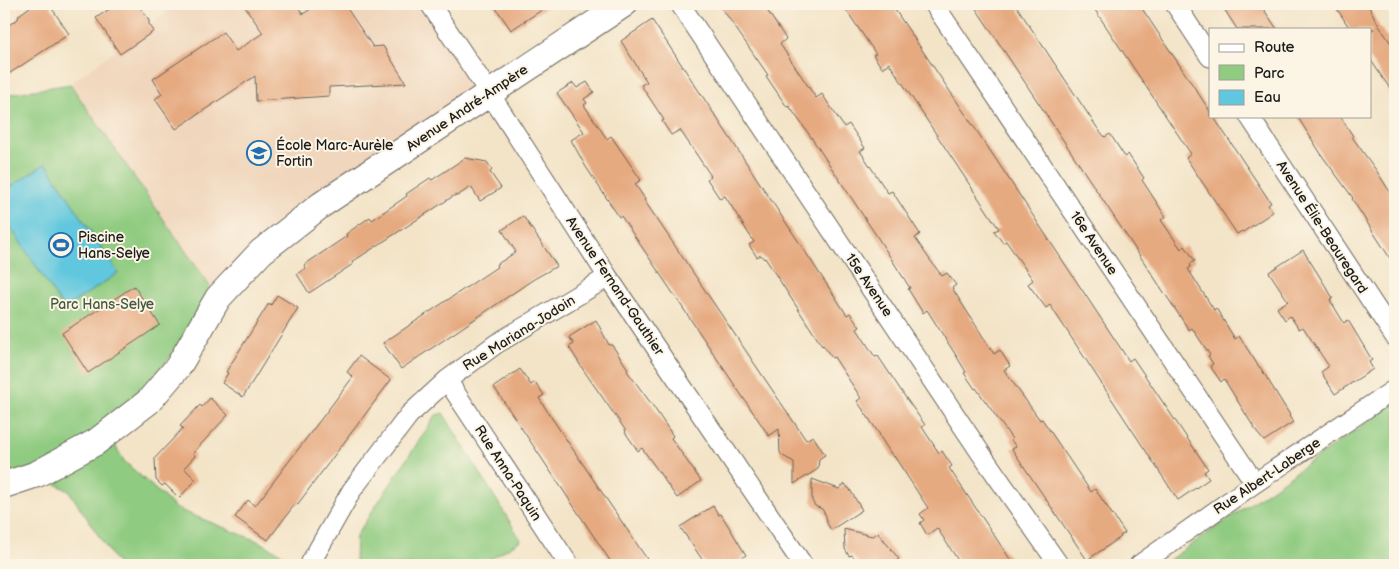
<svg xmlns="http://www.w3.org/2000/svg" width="1399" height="569" font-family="'Balsamiq Sans',sans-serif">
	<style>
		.built { fill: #f0d6bc }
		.green { fill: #8fcb80; stroke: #56744e }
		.water { fill: #61c7de; stroke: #3e727d }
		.building { fill: #e6aa81 }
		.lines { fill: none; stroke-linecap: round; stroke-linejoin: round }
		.street-casing { stroke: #676258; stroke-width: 21 }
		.secondary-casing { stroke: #676258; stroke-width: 28 }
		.street { stroke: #fff; stroke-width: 19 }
		.secondary { stroke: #fff; stroke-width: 26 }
		.labels { text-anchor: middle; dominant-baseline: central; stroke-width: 4; stroke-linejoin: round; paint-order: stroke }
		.street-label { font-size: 14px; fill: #1c1c1c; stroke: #fcf5e5 }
		.poi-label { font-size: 14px; fill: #1c1c1c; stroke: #fcf5e5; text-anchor: start }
		.park-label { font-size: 14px; fill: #44593f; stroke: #fcf5e5 }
	</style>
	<rect width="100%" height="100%" fill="#fcf5e5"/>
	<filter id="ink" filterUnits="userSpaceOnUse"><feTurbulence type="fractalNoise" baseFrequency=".02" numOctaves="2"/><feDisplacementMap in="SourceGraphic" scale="10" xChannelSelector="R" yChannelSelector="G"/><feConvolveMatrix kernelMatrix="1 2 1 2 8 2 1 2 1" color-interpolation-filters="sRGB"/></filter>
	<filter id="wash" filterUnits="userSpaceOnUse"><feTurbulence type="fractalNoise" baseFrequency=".0096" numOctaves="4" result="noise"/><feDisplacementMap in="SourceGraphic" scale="20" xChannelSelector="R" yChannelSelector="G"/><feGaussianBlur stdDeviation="1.12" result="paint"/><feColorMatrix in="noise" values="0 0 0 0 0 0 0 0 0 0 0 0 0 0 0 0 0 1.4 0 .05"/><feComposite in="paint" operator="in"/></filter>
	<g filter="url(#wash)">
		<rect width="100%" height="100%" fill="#f3e4c8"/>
		<path class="built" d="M177,4H430L490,94L218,298L70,84Z"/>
		<path class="green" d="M70,84L218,298L108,433L124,461L177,509L260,542L302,565H118L69,491L37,474L4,485V95Z
			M1395,403V565H1162Z
			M443,413L521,540L481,565H352L355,564L356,536L436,415Z"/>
		<path class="water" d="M46,163L118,273L64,309L4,217V191Z"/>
		<g id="blocks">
			<path class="building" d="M34,4L39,5L41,4H49L69,34L4,77V28L18,19L19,15Z
				M117,4H138L149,20V24L154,31L120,54L96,18Z
				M243,4H296L303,14L318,4H344L373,47L383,46L406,83L329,87V96L256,101L255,76L176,129L155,99L162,94L153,79L223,32L236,51L263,33Z
				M493,4H551L511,30Z
				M719,4H763L786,39L780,44L816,98L822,94L844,127L849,124L865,148L860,151L888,193L892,191L920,234L915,238L930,260L942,276L947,273L956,285L952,288L994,354L1000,350L1010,366L1004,370L1040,420L1042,419L1091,492L1095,489L1125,533L1120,536L1121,537L1087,560L1012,449L1016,447L1011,440L1012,439L976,388L975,389L964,373L966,372L957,357L927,310L923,313L908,289L910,288L876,235L811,137L789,106L787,107L766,76L768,75Z
				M842,4H891L995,158L1129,361L1133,358L1208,469L1204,472L1209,479L1178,500L1050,305L1046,308L1028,284L1033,280L1006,241L1003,243L994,231L999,229L889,63L882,68L873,55L876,54Z
				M973,4H1015L1098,129L1105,137L1110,134L1125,157L1128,154L1144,178L1142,180L1166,217L1161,220L1181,249L1185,246L1195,261L1190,264L1191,267L1188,269L1214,310L1216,308L1235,339L1239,336L1259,367H1260L1290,415L1289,416L1293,422L1264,441L1258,434L1224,379L1221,382L1210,366L1213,364L1208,356L1210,355L1192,328L1189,330Z
				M1091,4H1139L1208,108L1210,112V116H1213L1271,203L1268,205L1273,212L1243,232L1242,231L1237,234L1186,158L1191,154Z
				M1221,4H1260L1277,29H1237Z
				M1334,4H1364L1366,6L1368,5L1379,26L1395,49V96L1370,59V31L1374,29H1350Z
				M652,20L847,315L850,313L860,327L857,329L875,357L878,356L908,401L925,425L922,427L939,453L942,451L952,466L949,468L1014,565H961L937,528L927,535L920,523L924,520L920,514L928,508L894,456L893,457L879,435H880L857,401L861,398L834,357L832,358L823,345L822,346L765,258L764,259L761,255L757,257L749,245L754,242L725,196L720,199L707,179L711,176L680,130L671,135L662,121L664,120L641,85L647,82L621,41Z
				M587,82L594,92L584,99L587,103L584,105L607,139L611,136L641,180L635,184L645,199L644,200L806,440L813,436L825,455L819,459L818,469L794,484V462L783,456L780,453L779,429L769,436L621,216L619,217L586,167L571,140L584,132L557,93L573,83L577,88Z
				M1297,116H1340L1353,136L1352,137L1376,170L1395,200V266L1352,199L1353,198L1323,157Z
				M465,158L487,162L492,170L490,172L501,188L480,201L471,187L457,196L455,195L352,262L353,264L309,293L297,274L306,268L304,265L347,236L346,234L370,217L372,220L407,196L406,194L430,178L432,180Z
				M523,216L557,266L534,279L401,369L383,343L497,267L496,265L516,252L502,230Z
				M1303,250L1333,298L1330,300L1344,323L1348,320L1372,360L1369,362L1373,369L1335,394L1321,372L1328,367V365L1303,327L1299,329L1290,316L1285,320L1277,308L1288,301L1269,272Z
				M134,286L160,325L88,373L62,333Z
				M277,295L298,308L243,397L222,383L228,373L226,372L269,303L271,305Z
				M596,320L609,345H612L628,369L627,371L653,406L673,436L671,438L701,481L677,498L642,448L638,451L625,432L626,431L584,371L569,347L574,344L569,337Z
				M359,356L391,380L297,505L295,504L268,540L264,537V538L235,517L248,500L255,506L353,377L347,372Z
				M520,369L531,385L535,382L544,395L539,398L549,414L651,565H613L494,387Z
				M210,398L228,415L193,453L195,456L184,468L196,480L179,498L165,484L162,486L156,480L155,458L183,428L180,426L200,405L202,407Z
				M812,479L839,489L845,484L848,488H849L862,510L831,530L827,523L826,516L822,509L815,506L812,501Z
				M713,506L719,515L721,514L746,555L732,565H706L680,527Z
				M844,529L872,536L878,533L899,559L890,565H860L852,555L849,556L845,549Z"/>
		</g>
	</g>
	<g filter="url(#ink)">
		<use href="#blocks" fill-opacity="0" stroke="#676258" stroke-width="1"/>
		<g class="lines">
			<defs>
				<path id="street" d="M430,4L490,94L608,277L803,565
					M680,4L982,455L1059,565
					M934,4L1255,483
					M1175,4L1210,57
					M1249,116L1395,337
					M447,380L569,565
					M311,562L352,490L409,415L447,380L496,344L608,277
					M1139,565L1255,483L1395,389"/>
				<path id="secondary" d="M4,485L37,474L96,442L148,402L178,367L218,298L261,252L321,205L624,4"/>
			</defs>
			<use href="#street" class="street-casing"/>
			<use href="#secondary" class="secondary-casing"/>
			<use href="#street" class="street"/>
			<use href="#secondary" class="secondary"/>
		</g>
	</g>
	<defs>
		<symbol id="school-ring" viewBox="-11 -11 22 22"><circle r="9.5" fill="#fcf5e5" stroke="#1f6fb2" stroke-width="1.5"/><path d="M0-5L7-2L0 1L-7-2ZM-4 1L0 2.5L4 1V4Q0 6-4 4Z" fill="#1f6fb2"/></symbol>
		<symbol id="stadium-ring" viewBox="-11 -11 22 22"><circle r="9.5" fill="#fcf5e5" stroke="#1f6fb2" stroke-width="1.5"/><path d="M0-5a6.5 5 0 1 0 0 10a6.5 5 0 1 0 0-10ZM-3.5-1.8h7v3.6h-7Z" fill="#1f6fb2"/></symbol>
	</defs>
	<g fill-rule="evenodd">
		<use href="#school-ring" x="245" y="139" width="28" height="28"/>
		<use href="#stadium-ring" x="47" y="231" width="28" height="28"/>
	</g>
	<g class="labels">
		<g class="street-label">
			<text transform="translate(467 108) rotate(-34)">Avenue André-Ampère</text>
			<text transform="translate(1322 227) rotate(57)">Avenue Élie-Beauregard</text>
			<text transform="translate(1094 243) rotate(56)">16e Avenue</text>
			<text transform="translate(869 285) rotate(56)">15e Avenue</text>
			<text transform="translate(615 286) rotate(56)">Avenue Fernand-Gauthier</text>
			<text transform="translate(519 333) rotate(-32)">Rue Mariana-Jodoin</text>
			<text transform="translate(508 473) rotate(57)">Rue Anna-Paquin</text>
			<text transform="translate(1267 476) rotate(-34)">Rue Albert-Laberge</text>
		</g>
		<g class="poi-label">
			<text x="276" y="145">École Marc-Aurèle<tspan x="276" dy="16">Fortin</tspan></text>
			<text x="78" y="237">Piscine<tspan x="78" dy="16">Hans-Selye</tspan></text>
		</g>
		<g class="park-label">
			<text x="102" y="304">Parc Hans-Selye</text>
		</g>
	</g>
	<rect width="1399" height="569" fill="none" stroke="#fcf5e5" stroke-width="20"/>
	<rect x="1209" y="28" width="162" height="90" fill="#fcf5e5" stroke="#a29e95"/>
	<rect x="1219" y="44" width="25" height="8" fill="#ffffff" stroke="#a29e95"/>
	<text x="1254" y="52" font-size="15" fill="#1c1c1c">Route</text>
	<rect x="1219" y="65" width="25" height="15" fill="#8fcb80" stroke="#a29e95"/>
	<text x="1254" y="78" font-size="15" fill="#1c1c1c">Parc</text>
	<rect x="1219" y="90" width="25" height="15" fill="#61c7de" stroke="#a29e95"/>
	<text x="1254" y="102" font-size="15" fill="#1c1c1c">Eau</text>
</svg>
